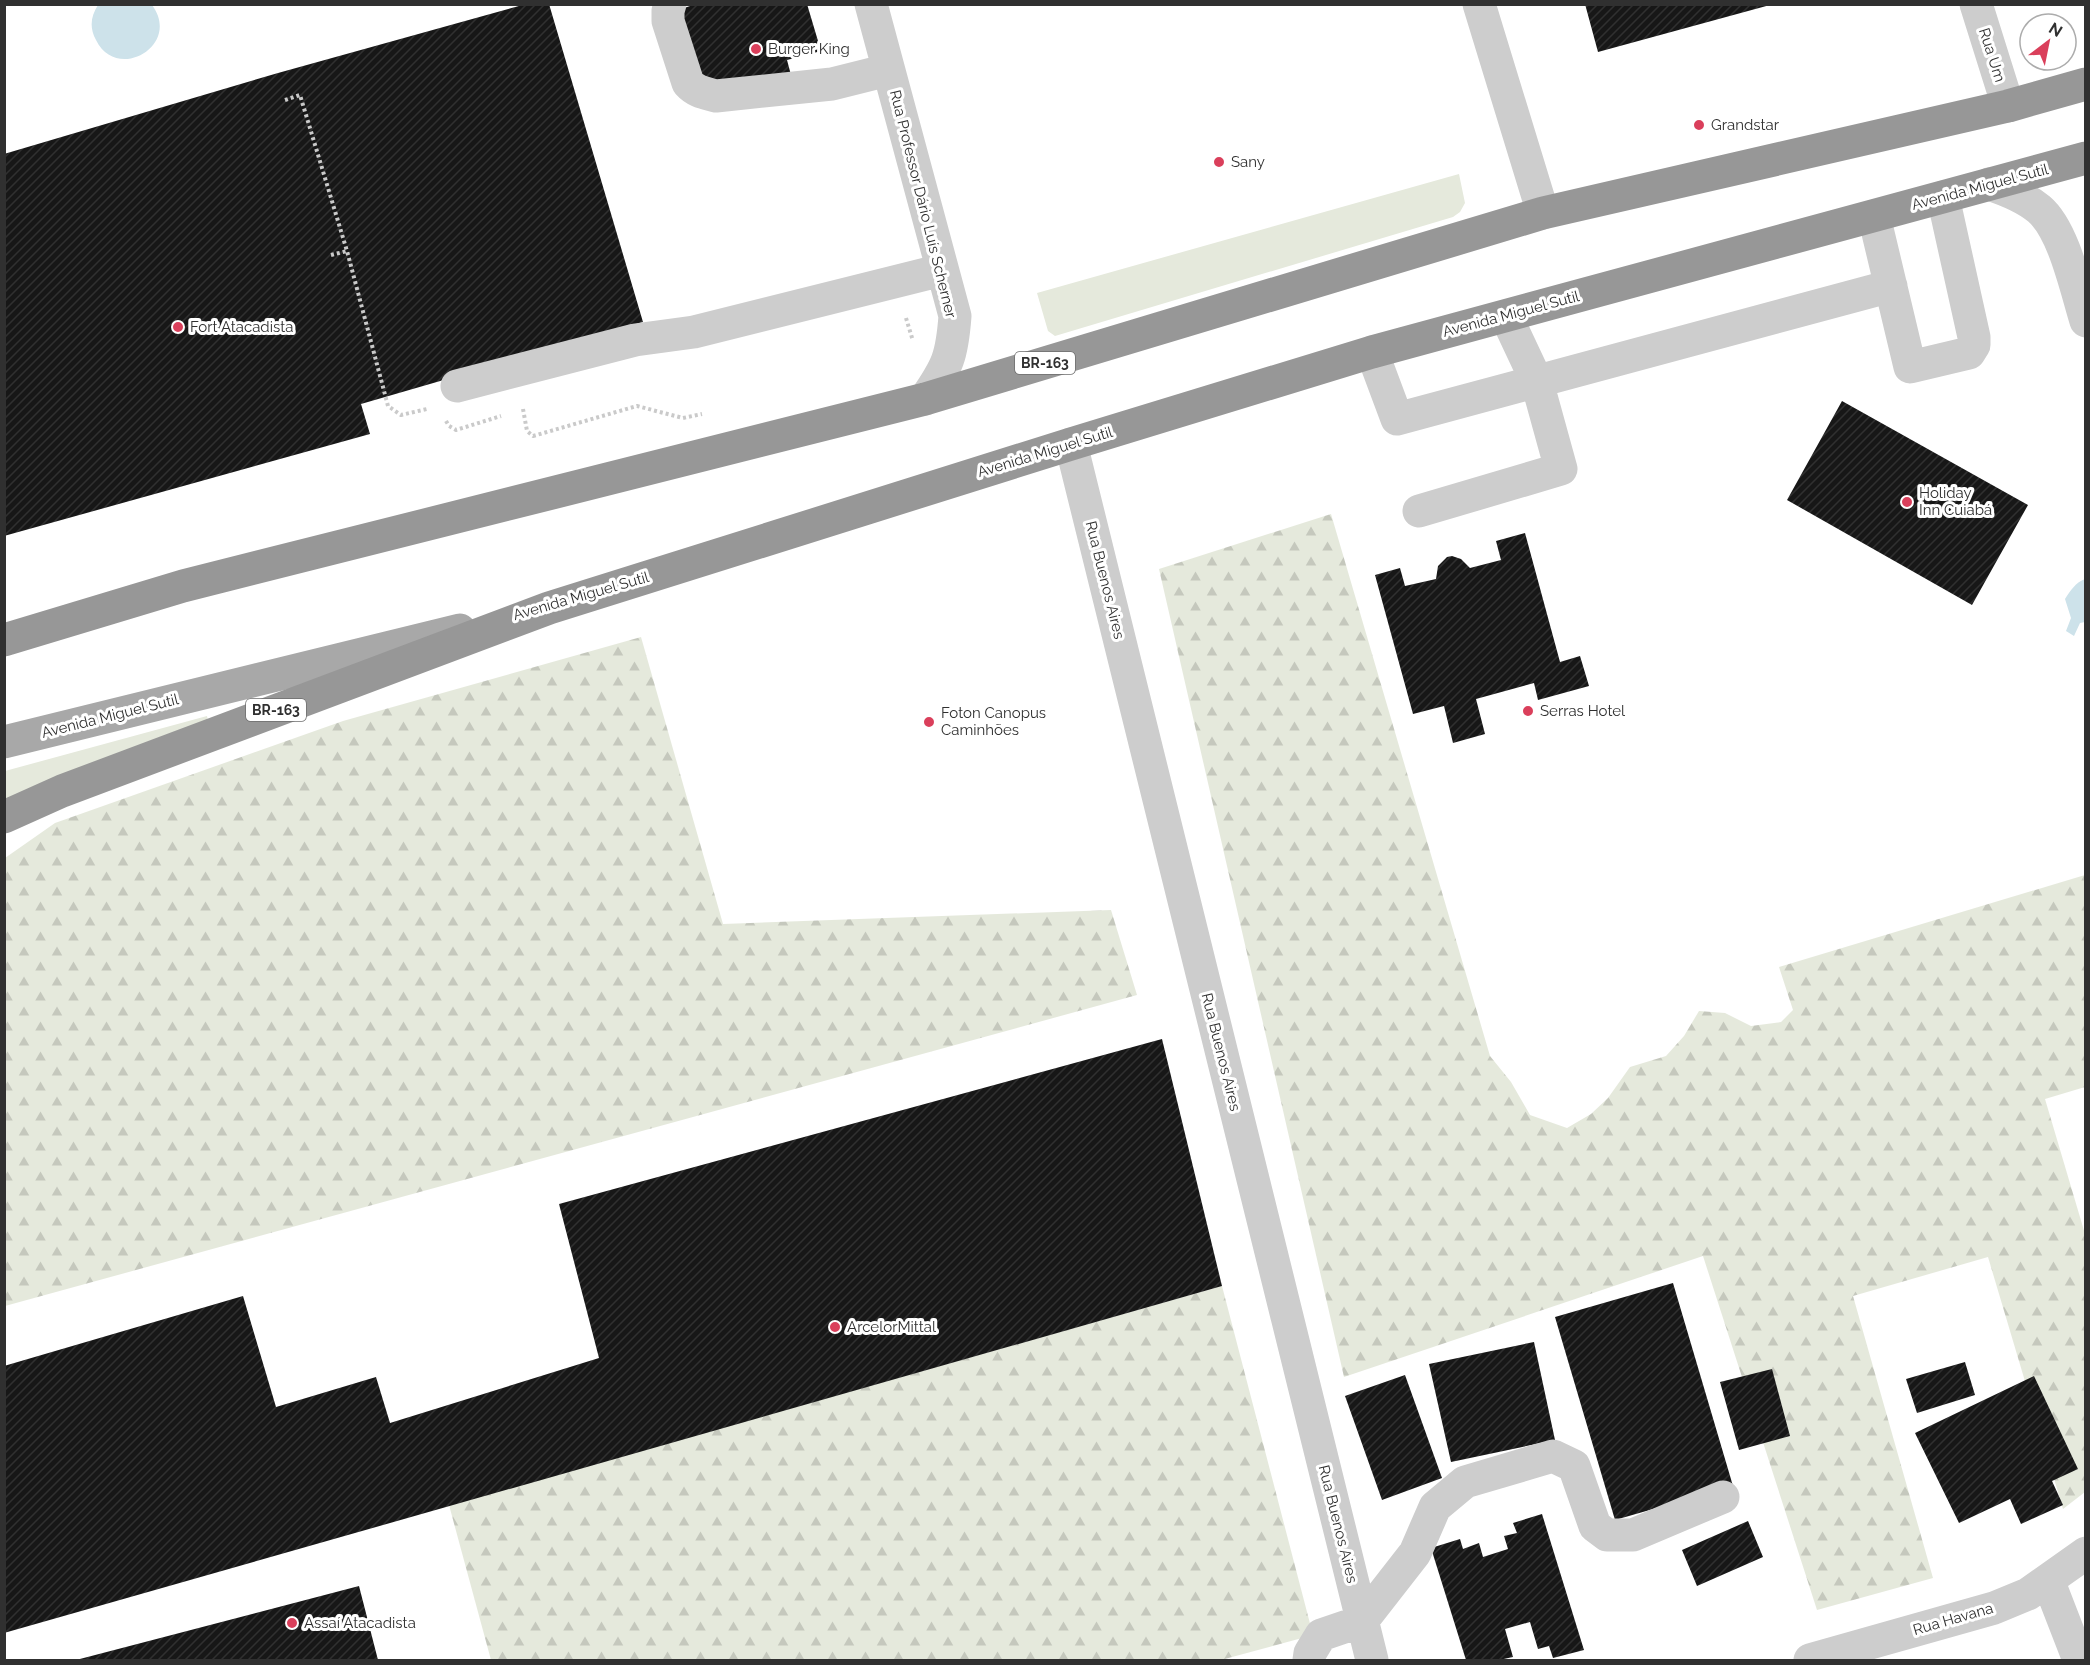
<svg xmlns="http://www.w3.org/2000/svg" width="2090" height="1665" font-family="Raleway,sans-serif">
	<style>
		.green { fill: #e5e9dc }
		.forest { fill: url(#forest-firs) }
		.water { fill: #cde2ea }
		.building { fill: url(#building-hatch) }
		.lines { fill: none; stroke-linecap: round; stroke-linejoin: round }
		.path { stroke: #cacaca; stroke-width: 4; stroke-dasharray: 3 3; stroke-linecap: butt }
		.minor { stroke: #cdcdcd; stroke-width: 33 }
		.major { stroke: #a8a8a8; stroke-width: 33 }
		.highway { stroke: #979797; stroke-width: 33 }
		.poi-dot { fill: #da3f5b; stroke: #fff; stroke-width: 2 }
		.labels { text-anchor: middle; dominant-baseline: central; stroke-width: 6; stroke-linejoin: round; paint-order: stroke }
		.shield { fill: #fff; stroke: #6e6e6e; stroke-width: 1.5 }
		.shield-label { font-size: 14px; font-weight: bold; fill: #303030 }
		.poi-label { font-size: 15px; fill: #303030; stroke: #fff; text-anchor: start }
		.street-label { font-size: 15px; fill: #303030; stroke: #fff }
	</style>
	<defs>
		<pattern id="forest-firs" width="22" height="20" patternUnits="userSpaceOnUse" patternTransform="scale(1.5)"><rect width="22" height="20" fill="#e5e9dc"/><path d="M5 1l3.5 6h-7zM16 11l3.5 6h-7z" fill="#c5c8bd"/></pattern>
		<pattern id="building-hatch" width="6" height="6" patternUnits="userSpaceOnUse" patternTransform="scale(1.5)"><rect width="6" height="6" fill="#171717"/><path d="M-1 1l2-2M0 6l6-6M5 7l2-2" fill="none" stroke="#303030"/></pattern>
	</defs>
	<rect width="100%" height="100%" fill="#fff"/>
	<path class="green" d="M1459,174L1465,203L1460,212L1453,217L1055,336L1048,331L1037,293Z
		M207,716L210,730L5,816V771Z"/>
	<path class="forest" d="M1331,514L1490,1056L1511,1082L1530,1115L1567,1128L1591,1114L1608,1098L1630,1067L1666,1056L1684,1036L1699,1011L1725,1013L1751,1026L1781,1022L1793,1010L1779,967L2085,875V1087L2045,1099L2085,1234V1492L2063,1509L1988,1257L1853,1296L1933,1578L1817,1610L1703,1256L1344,1377L1159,569Z
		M641,637L723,924L1111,910L1137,995L5,1306V858L55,823L343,721Z
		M1222,1286L1313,1635L1221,1660H491L449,1505Z"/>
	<path class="water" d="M98,5H152C182,45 117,83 96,40C89,27 91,16 98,5Z
		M2085,579V622L2080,623L2074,636L2066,631L2071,618L2065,599C2070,591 2076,582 2085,579Z"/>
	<path class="building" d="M526,4H549L643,322L361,404L370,434L4,536V154L278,73Z
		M696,4H807L821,51L787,60L791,75L704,87L681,9Z
		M1585,4H1770V5L1598,52Z
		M1842,401L2028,505L1972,605L1787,500Z
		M1525,533L1560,662L1580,656L1589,686L1538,700L1534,683L1476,699L1485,734L1453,743L1444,706L1413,714L1375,575L1400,568L1405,586L1436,579L1438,566L1447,557L1452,556L1461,559L1470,568L1501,560L1496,541Z
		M1162,1039L1222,1286L4,1633V1366L243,1296L276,1407L376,1377L390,1423L599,1358L559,1204Z
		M1673,1283L1733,1486L1615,1520L1555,1317Z
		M1534,1342L1555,1440L1451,1462L1429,1364Z
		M1965,1362L1975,1395L1917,1413L1906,1379Z
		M1772,1369L1790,1436L1739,1450L1720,1382Z
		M1405,1375L1442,1478L1382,1500L1345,1396Z
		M2034,1376L2078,1469L2052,1481L2063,1505L2021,1524L2010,1499L1959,1523L1915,1433Z
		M1542,1514L1584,1650L1553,1658L1549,1646L1538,1649L1530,1622L1505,1629L1513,1657L1499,1660H1466L1431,1548L1460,1539L1463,1549L1479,1543L1483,1557L1508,1549L1504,1536L1517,1533L1513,1523Z
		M1748,1521L1763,1557L1697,1586L1682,1550Z
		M359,1586L378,1660H76Z"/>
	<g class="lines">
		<path class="path" d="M285,100L300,95L347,251L388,406L401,415L427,409
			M331,255L347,251
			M906,318L913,341
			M523,409L527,431L533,436L637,406L683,418L702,414
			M446,421L449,426L456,430L501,416"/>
		<path class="minor" d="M670,4L668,11V21L688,83C696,92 705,93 716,96L832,84L888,70
			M871,4L955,316C952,356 948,366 925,399
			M1479,4L1543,213
			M1976,4L2008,106
			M1989,184C2007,190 2025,197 2039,209C2064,230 2076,289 2086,321
			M1874,216L1910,367L1969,353L1974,345V337L1943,197
			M1372,352L1397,419L1891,286
			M457,386L635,340L694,332L942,270
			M1071,444L1372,1660
			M1419,511L1561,469L1537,382L1506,316
			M2048,1580L2079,1660
			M1309,1660L1310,1653L1321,1635L1362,1621L1415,1553L1435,1507L1465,1482L1553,1456L1574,1466L1595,1526L1607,1535H1633L1723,1497
			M1810,1660L1994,1608L2028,1594L2086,1553"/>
		<path class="major" d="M4,742L460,630"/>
		<path class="highway" d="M4,640L183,586L925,399L1543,213L2008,106L2086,84
			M4,817L62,791L549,608L1071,444L1372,352L2086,158"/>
	</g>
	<g class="poi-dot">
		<circle cx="756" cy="49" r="6"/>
		<circle cx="1699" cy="125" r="6"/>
		<circle cx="1219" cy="162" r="6"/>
		<circle cx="178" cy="327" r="6"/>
		<circle cx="1907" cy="502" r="6"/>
		<circle cx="1528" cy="711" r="6"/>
		<circle cx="929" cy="722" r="6"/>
		<circle cx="835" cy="1327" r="6"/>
		<circle cx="292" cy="1623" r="6"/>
	</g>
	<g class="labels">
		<g class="shield">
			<rect x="1015" y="352" width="60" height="22" rx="4.5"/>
			<rect x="246" y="699" width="60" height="22" rx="4.5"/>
		</g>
		<g class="shield-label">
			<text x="1045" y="363">BR-163</text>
			<text x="276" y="710">BR-163</text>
		</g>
		<g class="poi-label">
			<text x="768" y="49">Burger King</text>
			<text x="1711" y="125">Grandstar</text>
			<text x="1231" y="162">Sany</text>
			<text x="190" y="327">Fort Atacadista</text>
			<text x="1919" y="493">Holiday<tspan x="1919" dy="17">Inn Cuiabá</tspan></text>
			<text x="1540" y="711">Serras Hotel</text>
			<text x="941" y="713">Foton Canopus<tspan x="941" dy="17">Caminhões</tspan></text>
			<text x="847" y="1327">ArcelorMittal</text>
			<text x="304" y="1623">Assaí Atacadista</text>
		</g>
		<g class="street-label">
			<text transform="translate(1992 55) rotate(72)">Rua Um</text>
			<text transform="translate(1980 187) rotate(-15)">Avenida Miguel Sutil</text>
			<text transform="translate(923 204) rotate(76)">Rua Professor Dário Luís Scherner</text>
			<text transform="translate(1511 314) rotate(-15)">Avenida Miguel Sutil</text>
			<text transform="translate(1045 452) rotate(-17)">Avenida Miguel Sutil</text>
			<text transform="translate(1105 580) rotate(76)">Rua Buenos Aires</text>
			<text transform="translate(581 596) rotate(-16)">Avenida Miguel Sutil</text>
			<text transform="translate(110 716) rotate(-14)">Avenida Miguel Sutil</text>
			<text transform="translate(1221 1052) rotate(76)">Rua Buenos Aires</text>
			<text transform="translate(1338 1524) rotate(76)">Rua Buenos Aires</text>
			<text transform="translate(1953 1619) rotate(-16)">Rua Havana</text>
		</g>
	</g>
	<rect width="2090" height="1665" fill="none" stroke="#303030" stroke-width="12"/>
	<g transform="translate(2048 42) rotate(32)"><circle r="28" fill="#ffffff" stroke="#acacac" stroke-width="1.5"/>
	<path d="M0-4.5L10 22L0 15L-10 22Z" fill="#da3f5b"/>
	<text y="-9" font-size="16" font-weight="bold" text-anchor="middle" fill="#303030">N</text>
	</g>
</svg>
